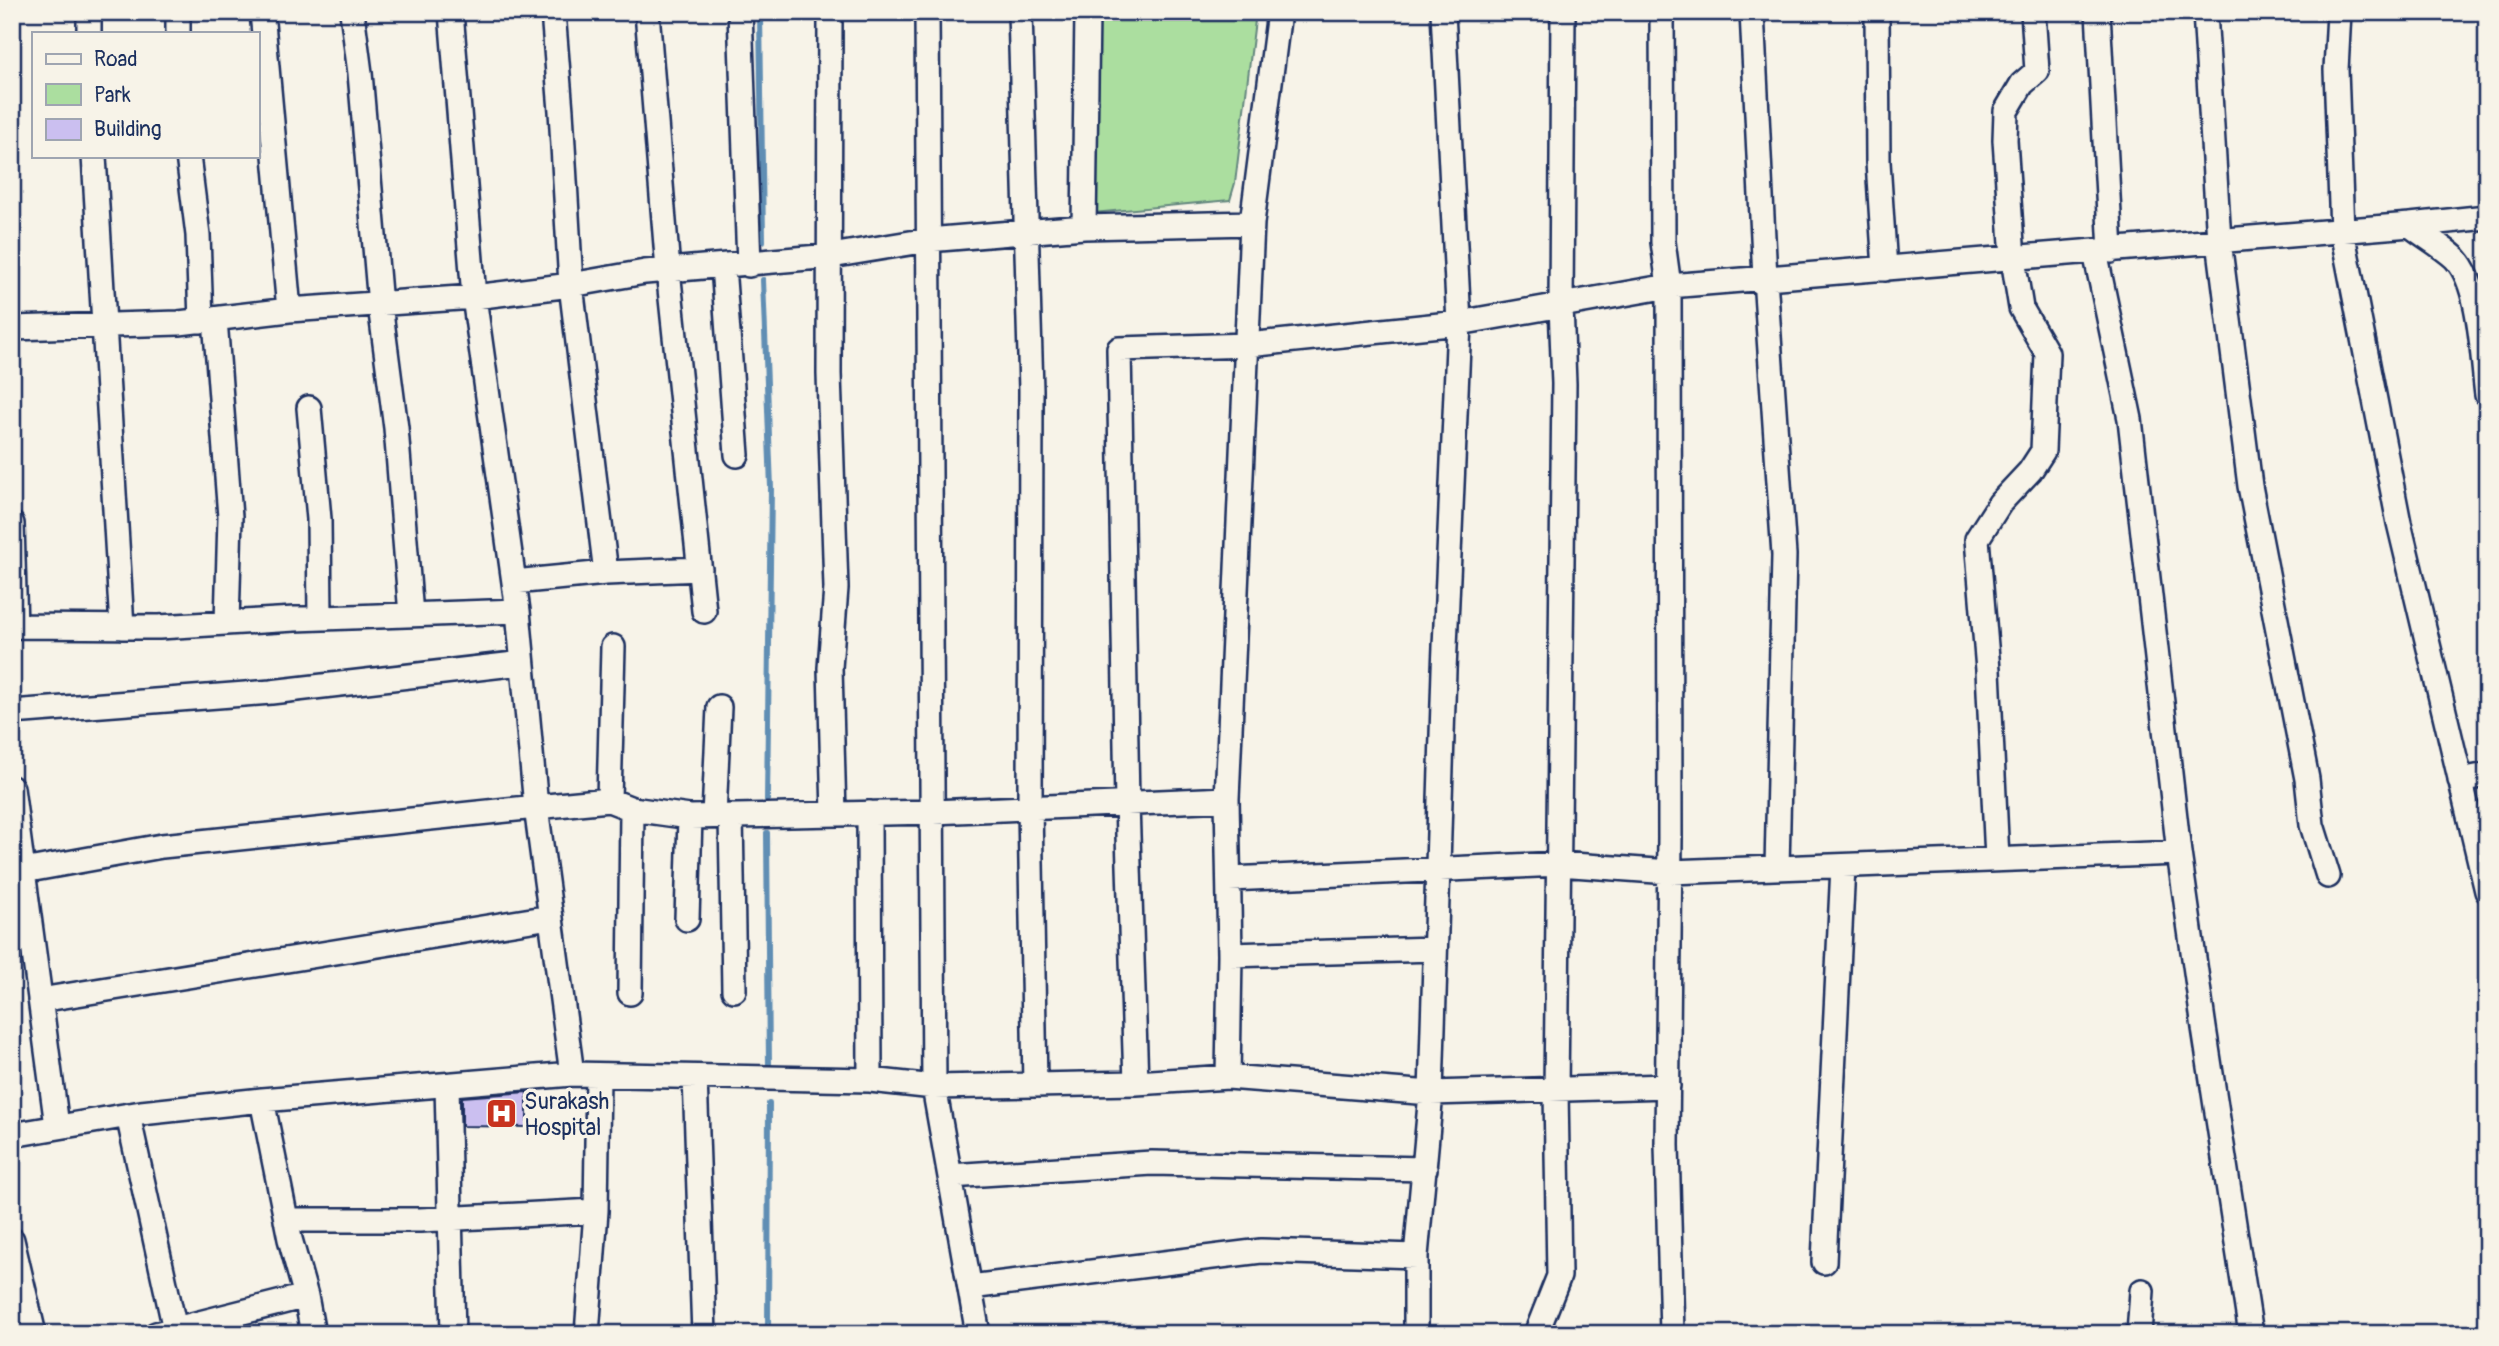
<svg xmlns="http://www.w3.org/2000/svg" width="2499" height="1346" font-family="Pangolin,sans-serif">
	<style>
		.green { fill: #abde9f; stroke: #63867e; stroke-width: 2 }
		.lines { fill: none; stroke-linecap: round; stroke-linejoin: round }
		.stream { stroke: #608eb4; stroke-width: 6 }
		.building { fill: #cbbff0; stroke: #1b2f5e; stroke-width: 2 }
		.minor-casing { stroke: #1b2f5e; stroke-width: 28 }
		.minor { stroke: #f7f3e8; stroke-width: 23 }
		.labels { text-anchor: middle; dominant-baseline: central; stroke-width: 7; stroke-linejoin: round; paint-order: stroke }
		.poi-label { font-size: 23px; fill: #1b2f5e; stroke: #f7f3e8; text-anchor: start }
	</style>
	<rect width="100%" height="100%" fill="#f7f3e8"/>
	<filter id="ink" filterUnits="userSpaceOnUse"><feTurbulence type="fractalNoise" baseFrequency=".0143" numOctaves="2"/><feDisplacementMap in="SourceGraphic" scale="14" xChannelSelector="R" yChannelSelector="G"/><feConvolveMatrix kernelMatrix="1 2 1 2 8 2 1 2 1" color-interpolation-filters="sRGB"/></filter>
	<g filter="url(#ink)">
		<path class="green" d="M1094,12H1256L1235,183L1230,200L1093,213Z"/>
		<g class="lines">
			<path class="stream" d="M760,12L763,241
				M763,280L771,488L767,800
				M767,833L769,1067
				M768,1334L769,1104"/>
		</g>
		<path class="building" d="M527,1092V1127L462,1126V1097Z"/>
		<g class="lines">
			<defs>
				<path id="minor" d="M178,12V33
					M262,12L289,310
					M352,12L360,73L380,305L396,428L411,615
					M553,12L561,111L571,285L606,573
					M647,12L668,270L704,611
					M740,12L749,265
					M830,12L829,374L836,588L830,668L834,814
					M927,12L934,1087L978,1334
					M1020,12L1031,390L1030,807L1035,1085
					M1662,12L1663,242L1669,286L1670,837L1667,1145L1672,1334
					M1752,12L1765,278L1784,555L1777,868
					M1877,12L1878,162L1885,269
					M2098,12L2111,251
					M2205,12L2219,241L2250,486L2307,779L2312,825L2328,876
					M2339,12L2336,70L2342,231L2399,523L2487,891
					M89,33V12
					M94,156L122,627
					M188,156L198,235L201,321
					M2410,225C2424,236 2442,246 2455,258C2481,285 2482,357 2487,395
					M1084,227L1087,12
					M2095,252L2130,419L2179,853L2204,1028L2251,1334
					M723,266L737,455
					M215,319L230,517L227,623
					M12,328L179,323L289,310L474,297L571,285L645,272L831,256L928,240L1084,227L1252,223
					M309,408L319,519L320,618
					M12,524L15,627
					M514,582L606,573L700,569
					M12,626L159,627L295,619L518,611
					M12,712L271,692L522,663
					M2460,780L2487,775
					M12,788L57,1126
					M609,800L613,647
					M869,813L870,1080
					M714,816L719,707
					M731,816L734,990
					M1997,859L1988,670L1977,539L2000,503L2030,471L2043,451L2047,353L2021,308L2013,259L2005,140L2006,111L2022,84L2037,71L2033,12
					M23,871L162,846L536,807L518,611L474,297L451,12
					M1229,879L1559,864L1670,872L2179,853
					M687,919L690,817
					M1230,955L1435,949
					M630,993L632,809
					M40,1000L550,917
					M572,1074L536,807L609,800L632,809L690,817L933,812L1227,799
					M695,1077L704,1334
					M1228,1077L1230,955L1227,799L1252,223L1279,12
					M1136,1083L1127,804L1119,349L1248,345L1459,323L1669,286L2410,225L2487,217
					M447,1085L453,1334
					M262,1100L290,1239L306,1296L313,1334
					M128,1115L176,1334
					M12,1135L141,1113L262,1100L572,1074L870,1080L934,1087L1136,1083L1228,1077L1431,1093L1668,1086
					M950,1176L1152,1163L1425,1169
					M286,1220H420L596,1211
					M12,1240L34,1334
					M1824,1262L1843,866
					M970,1287L1261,1251L1416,1256
					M156,1334L306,1296
					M587,1334L596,1211L598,1075
					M1416,1334V1256L1431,1093L1444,670L1459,323L1443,12
					M1536,1334L1559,1276L1556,1091L1564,384L1561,305L1563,12
					M2139,1334L2142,1291"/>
			</defs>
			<use href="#minor" class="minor-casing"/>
			<use href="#minor" class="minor"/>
		</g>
	</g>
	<defs>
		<symbol id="hospital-square" viewBox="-11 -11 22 22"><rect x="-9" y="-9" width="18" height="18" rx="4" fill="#c8321e" stroke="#f7f3e8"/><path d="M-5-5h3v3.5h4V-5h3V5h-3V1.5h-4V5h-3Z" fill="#fff"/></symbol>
	</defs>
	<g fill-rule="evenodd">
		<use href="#hospital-square" x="484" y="1096" width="35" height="35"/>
	</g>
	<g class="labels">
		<g class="poi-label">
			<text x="524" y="1101">Surakash<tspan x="524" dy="26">Hospital</tspan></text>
		</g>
	</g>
	<rect width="2499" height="1346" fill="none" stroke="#f7f3e8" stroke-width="42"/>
	<rect x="21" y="21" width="2457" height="1304" fill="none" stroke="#1b2f5e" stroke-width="2.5" filter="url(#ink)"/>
	<rect x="32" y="32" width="228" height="126" fill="#f7f3e8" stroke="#9fa5b1" stroke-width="2"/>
	<rect x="46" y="54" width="35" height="10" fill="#f7f3e8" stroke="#9fa5b1" stroke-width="2"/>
	<text x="94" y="66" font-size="21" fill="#1b2f5e">Road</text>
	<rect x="46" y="84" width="35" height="21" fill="#abde9f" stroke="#9fa5b1" stroke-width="2"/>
	<text x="94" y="102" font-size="21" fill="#1b2f5e">Park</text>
	<rect x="46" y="119" width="35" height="21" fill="#cbbff0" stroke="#9fa5b1" stroke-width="2"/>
	<text x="94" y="136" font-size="21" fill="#1b2f5e">Building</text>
</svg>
